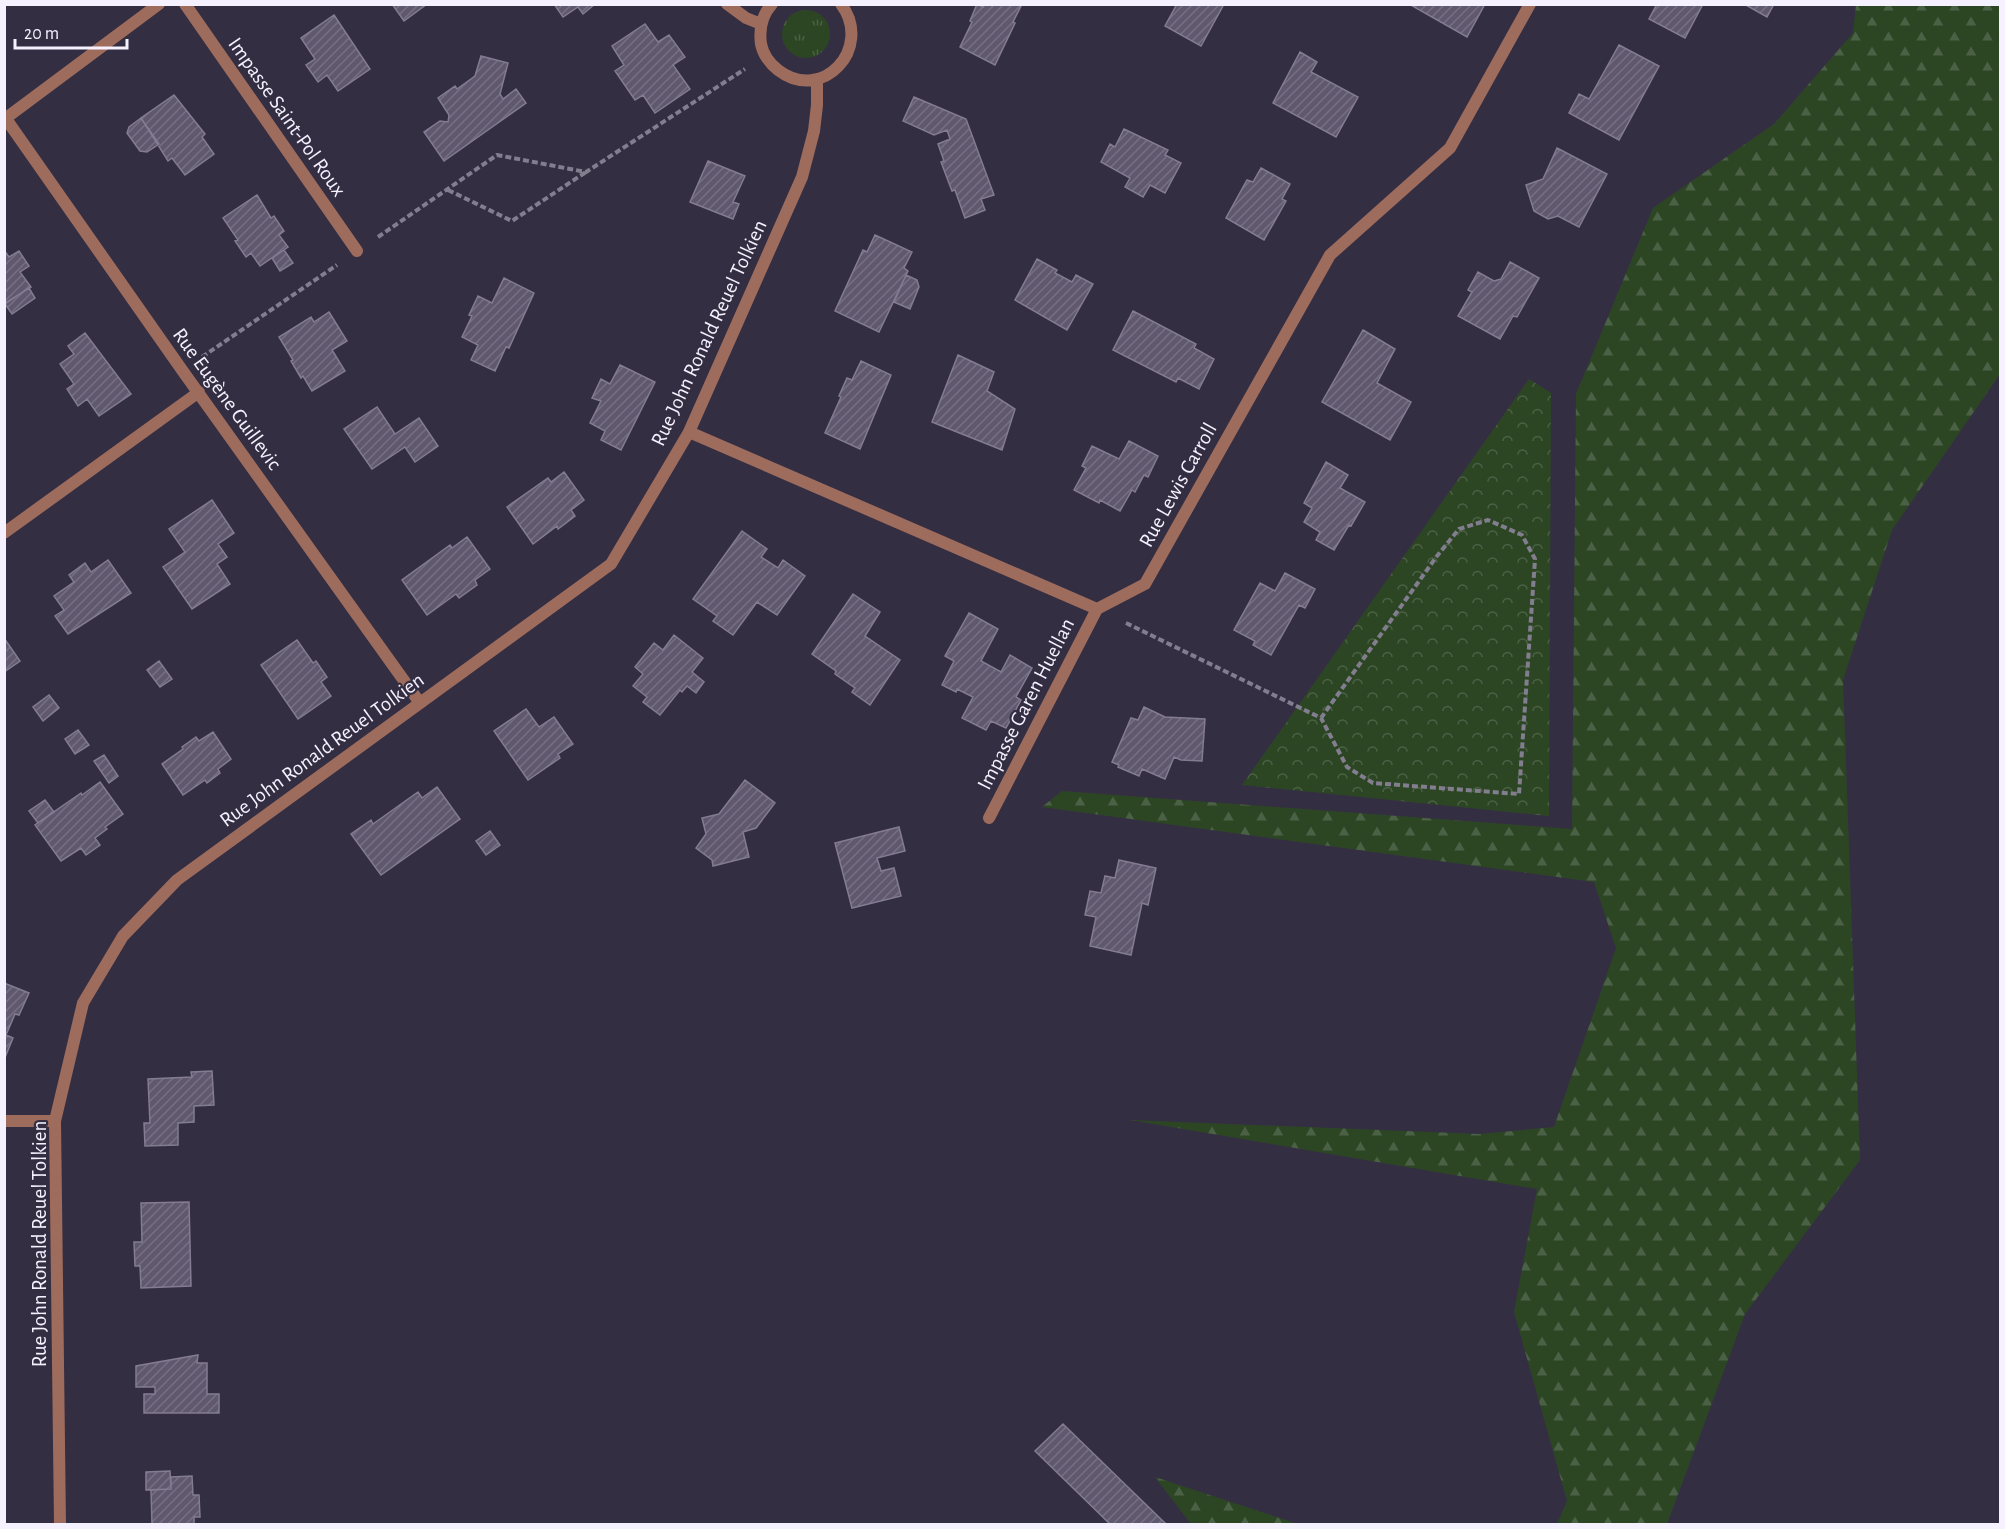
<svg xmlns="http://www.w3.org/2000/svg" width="2005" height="1529" font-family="'Alegreya Sans',sans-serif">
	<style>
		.grass { fill: url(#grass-tufts) }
		.forest { fill: url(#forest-firs) }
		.park { fill: url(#park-crowns) }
		.building { fill: url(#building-hatch); stroke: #837c93; stroke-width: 1.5 }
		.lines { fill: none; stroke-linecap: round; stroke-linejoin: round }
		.path { stroke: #837e8f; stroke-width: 4; stroke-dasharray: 6 3; stroke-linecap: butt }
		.street { stroke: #9e6c5d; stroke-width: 12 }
		.labels { text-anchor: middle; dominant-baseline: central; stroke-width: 4.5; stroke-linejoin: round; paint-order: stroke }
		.street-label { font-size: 21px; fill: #f5f1ff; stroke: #342e42 }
	</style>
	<defs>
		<pattern id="grass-tufts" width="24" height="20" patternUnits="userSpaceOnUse" patternTransform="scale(1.5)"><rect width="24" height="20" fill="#2c4624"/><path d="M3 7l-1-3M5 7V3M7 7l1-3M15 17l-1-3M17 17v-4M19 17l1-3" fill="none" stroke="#4b6145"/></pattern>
		<pattern id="forest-firs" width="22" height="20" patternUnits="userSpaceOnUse" patternTransform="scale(1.5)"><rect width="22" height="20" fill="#2c4624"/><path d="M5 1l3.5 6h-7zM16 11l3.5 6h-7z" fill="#4b6145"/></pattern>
		<pattern id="park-crowns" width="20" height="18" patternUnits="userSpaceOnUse" patternTransform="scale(1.5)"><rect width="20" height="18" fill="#2c4624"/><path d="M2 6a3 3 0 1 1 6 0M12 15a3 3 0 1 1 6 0" fill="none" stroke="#4b6145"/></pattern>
		<pattern id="building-hatch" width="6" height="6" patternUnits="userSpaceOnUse" patternTransform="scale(1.5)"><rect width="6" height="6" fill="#5f586e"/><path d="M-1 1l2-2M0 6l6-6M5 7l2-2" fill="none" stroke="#777084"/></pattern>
	</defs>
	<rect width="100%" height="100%" fill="#342e42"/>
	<path class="grass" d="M782 34a24 24 0 1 1 48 0a24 24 0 1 1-48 0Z"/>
	<path class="forest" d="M1856,5H2000V374L1892,530L1843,680L1860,1160L1745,1314L1667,1524H1557L1567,1501L1514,1312L1537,1189L1130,1120L1480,1134L1554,1127L1616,948L1594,882L1042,807L1062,791L1572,829L1576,394L1653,208L1774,124L1853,33Z
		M1155,1477L1298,1524H1191Z"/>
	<path class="park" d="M1529,379L1551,393L1549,816L1242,785Z"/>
	<path class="building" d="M392,4H427L404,21Z
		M554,4H595L583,14L578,7L563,17Z
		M977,4L983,7L984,4H1017L1021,6L1013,22L1015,23L995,65L960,47L972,22L970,21Z
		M1177,4H1224L1201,46L1165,26Z
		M1409,4H1485L1467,37Z
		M1657,4H1703L1685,38L1649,19Z
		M1744,4H1774L1767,17Z
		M334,15L370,69L338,91L327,75L318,82L306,65L315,59L301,38Z
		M645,24L658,42L669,35L685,57L673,65L690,89L655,113L643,95L635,100L615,71L624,65L612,46Z
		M1619,45L1659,66L1619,140L1569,113L1579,94L1589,99Z
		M1300,52L1317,62L1311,72L1358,97L1336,137L1273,103Z
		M481,56L508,63L500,94L503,99L516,89L526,103L444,161L424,132L440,121L448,122L449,115L438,98L455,86L457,89L475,76Z
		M174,95L205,134L202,137L214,154L185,175L172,158L168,161L141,118Z
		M914,97L966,119L994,195L981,199L985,210L965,218L955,190L952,191L941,162L944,161L938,144L950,139L947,130L934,135L903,121Z
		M141,118L159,144L147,152L140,151L127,133L129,127Z
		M1124,129L1168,150L1165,155L1181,163L1165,193L1150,185L1143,197L1125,187L1130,178L1101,162L1110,144L1115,147Z
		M1557,148L1607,174L1579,227L1558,216L1548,219L1534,211L1526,185L1543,179Z
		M708,161L745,176L733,202L739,204L733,219L690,202Z
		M1261,168L1290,184L1282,199L1286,201L1264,240L1226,218L1247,180L1253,182Z
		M257,195L271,218L274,216L284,231L279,235L288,247L260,266L251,253L246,257L235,241L238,240L223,218Z
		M875,235L912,252L904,268L908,271L879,332L835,311L863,250L867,252Z
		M4,250L9,257L19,251L29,266L20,272L31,287L4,304Z
		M284,250L293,263L280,271L272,258Z
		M1037,259L1057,270L1055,273L1072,282L1076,275L1093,284L1067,330L1015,300Z
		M1510,262L1539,278L1517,317L1513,316L1500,339L1458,316L1472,292L1468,290L1478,272L1494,281L1501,279Z
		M906,275L917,280L919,287L910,309L894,302Z
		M504,278L534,293L509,348L506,347L495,371L471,360L478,345L462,337L472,316L469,315L478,296L492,303Z
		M29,288L35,298L12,314L5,304Z
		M1133,311L1196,344L1194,348L1214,359L1199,389L1178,378L1176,382L1113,350Z
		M329,312L347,341L332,350L345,371L312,391L303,376L301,378L291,361L293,360L279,337L311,317L314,322Z
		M1363,330L1395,349L1377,383L1411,402L1390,440L1322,402Z
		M85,333L131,394L99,416L87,399L78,406L67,389L74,384L60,364L74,354L68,346Z
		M958,355L994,372L987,391L1015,409L1002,450L932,422Z
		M861,361L891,375L860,449L825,433L841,397L839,396L847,378L852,380Z
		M620,365L655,382L621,450L601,440L605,431L590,423L601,401L592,398L601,379L610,384Z
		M377,407L395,434L419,418L438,446L415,462L405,447L372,469L344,429Z
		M1129,441L1158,456L1148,477L1144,475L1135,492L1132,490L1120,511L1100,500L1099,503L1074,490L1086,468L1082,466L1092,446L1119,459Z
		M1326,462L1348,475L1340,488L1365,502L1351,526L1349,525L1334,550L1316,540L1320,532L1304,522L1312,508L1304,503Z
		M564,472L584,500L571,510L575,516L558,529L557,526L533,544L507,507L548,478L551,482Z
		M212,500L234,533L218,544L227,557L217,564L230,584L192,609L163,567L185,552L169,529Z
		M742,531L767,549L761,557L778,568L783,560L805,576L777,615L757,602L733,635L713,621L717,616L693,599Z
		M467,537L490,569L475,580L477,585L459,598L456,594L427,615L402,580L450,545L452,548Z
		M108,560L131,593L68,634L55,616L64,610L54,596L74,582L69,575L85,563L91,572Z
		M1285,573L1315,589L1305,608L1299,605L1271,655L1253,645L1255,641L1234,630L1260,583L1275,591Z
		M853,594L880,612L865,636L900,660L870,705L852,692L855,688L835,674L836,671L812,654Z
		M969,613L998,629L981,661L1001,672L1010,655L1032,668L1016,697L1021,700L1006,728L991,721L986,730L962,718L973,697L957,689L956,692L942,685L954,661L945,656Z
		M674,635L703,658L692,672L704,682L696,693L687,686L682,692L680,690L660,715L643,702L647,697L633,686L643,674L635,667L654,643L663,650Z
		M4,638L20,661L4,672Z
		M297,640L313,663L316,661L327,677L321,682L331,696L298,719L261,665Z
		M159,661L172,679L160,687L147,670Z
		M49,695L59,708L43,721L33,707Z
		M1144,707L1165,717L1205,719L1202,761L1181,760L1174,757L1165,779L1142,769L1139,776L1118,767L1119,765L1112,762L1131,718L1138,720Z
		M526,709L539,727L554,717L573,744L558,754L560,758L528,780L494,731Z
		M78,730L89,745L75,754L65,739Z
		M213,732L231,759L218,769L220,773L207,783L205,780L183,795L162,764L183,749L182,747L196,737L199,741Z
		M104,755L118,776L109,783L94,761Z
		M745,780L775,803L756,828L743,832L749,857L713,866L712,860L696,848L706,834L702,818L719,814Z
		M100,782L123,814L105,827L107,829L95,838L100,845L86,855L81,848L61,861L35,825L81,793L82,795Z
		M437,787L460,819L381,875L351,834L371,820L373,824L418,792L422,798Z
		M45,800L54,812L38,823L29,811Z
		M899,827L905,851L877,858L881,871L894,868L901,896L852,908L835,843Z
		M490,831L500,845L486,855L476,841Z
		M1119,860L1156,868L1148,905L1142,903L1131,955L1090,946L1096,917L1085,915L1090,891L1101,893L1105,876L1115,878Z
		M4,983L29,993L19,1015L15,1014L6,1035L13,1038L4,1060Z
		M212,1071L214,1105L194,1106V1122L178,1123V1145L145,1146L144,1123H150L148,1079L192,1077L191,1072Z
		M189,1202L191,1286L141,1288L140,1266H135L134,1242H142L141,1203Z
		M198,1355L197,1363H207V1394H219V1413H144V1394H155V1387H136V1366Z
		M1063,1424L1134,1493L1166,1524H1110L1035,1451Z
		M170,1471L171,1489L146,1490V1472Z
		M192,1476L193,1495H199L200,1517H194V1524H152L151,1490L171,1489V1477Z"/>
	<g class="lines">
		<path class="path" d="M448,190L512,221L586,172
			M378,237L497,155L586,172L745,69
			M202,357L337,265
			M1126,623L1321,718L1347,767L1373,783L1519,794L1535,559L1522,535L1488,520L1459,529L1437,556L1321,718"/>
		<path class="street" d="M185,4L357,251
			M727,4L746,18L761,24
			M772,4C762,15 759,30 761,44C763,54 770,64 778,70C822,104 874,48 841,4
			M4,116L182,370L420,703
			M6,118L159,4
			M689,432L1097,609L1145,584L1330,255L1450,148L1530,4
			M4,533L199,392
			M989,818L1097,609
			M4,1121H55
			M60,1524L55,1121L83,1003L123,936L177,880L611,564L689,432L802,177L814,131L817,105V79"/>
	</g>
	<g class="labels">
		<g class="street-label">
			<text transform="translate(287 117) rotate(55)">Impasse Saint-Pol Roux</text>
			<text transform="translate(709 333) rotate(-65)">Rue John Ronald Reuel Tolkien</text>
			<text transform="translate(227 399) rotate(54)">Rue Eugène Guillevic</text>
			<text transform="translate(1178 485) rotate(-61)">Rue Lewis Carroll</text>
			<text transform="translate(1026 704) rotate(-63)">Impasse Garen Huellan</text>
			<text transform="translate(322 750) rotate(-36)">Rue John Ronald Reuel Tolkien</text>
			<text transform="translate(39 1244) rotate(-90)">Rue John Ronald Reuel Tolkien</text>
		</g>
	</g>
	<rect width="2005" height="1529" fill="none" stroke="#f5f1ff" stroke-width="12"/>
	<path d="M15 39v9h112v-9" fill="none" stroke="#f5f1ff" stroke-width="3"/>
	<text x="24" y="39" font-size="18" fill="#f5f1ff" stroke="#342e42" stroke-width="4.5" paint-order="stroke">20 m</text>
</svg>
